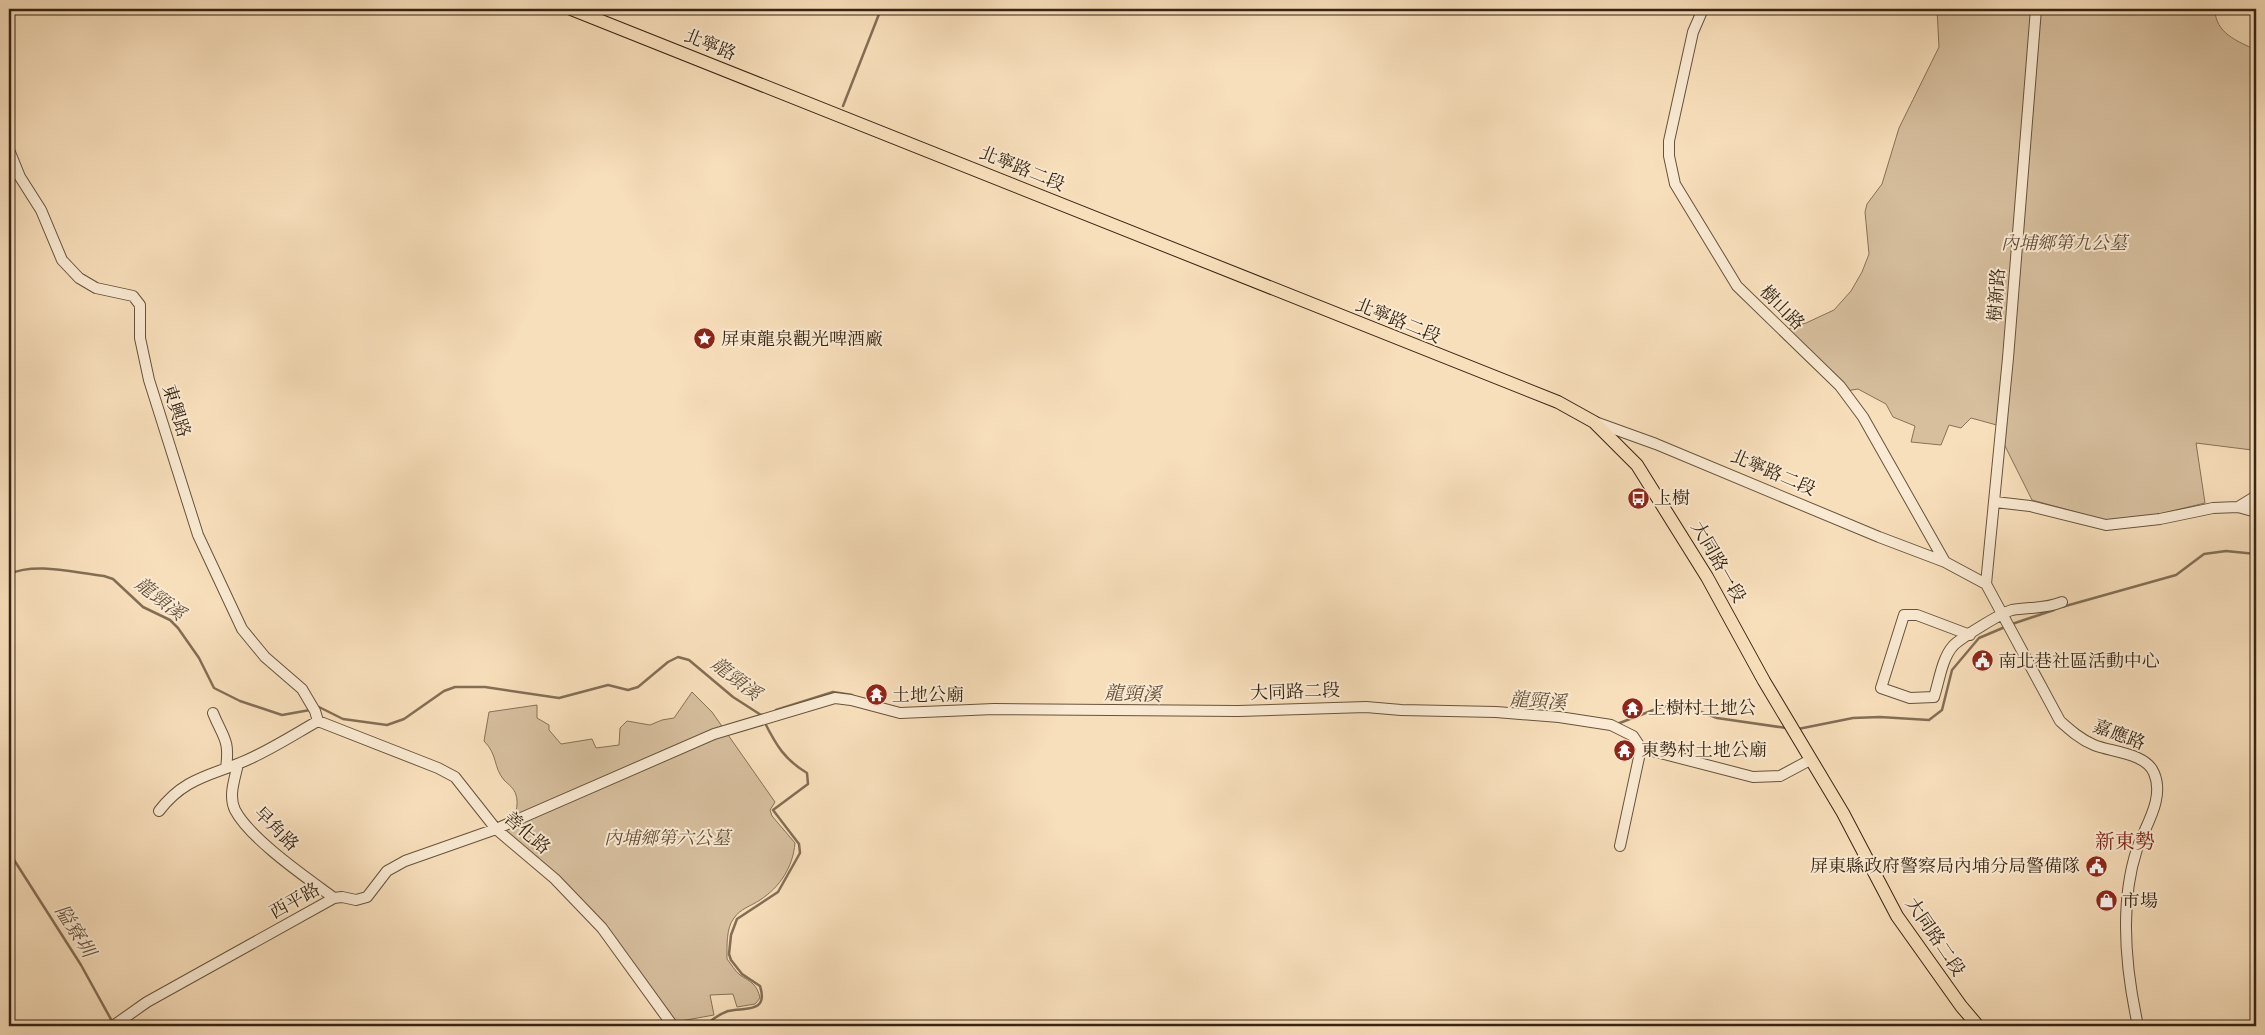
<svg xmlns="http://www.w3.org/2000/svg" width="2265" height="1035" font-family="'IM FELL French Canon','Noto Serif TC',serif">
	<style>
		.green { fill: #d7bf9e; stroke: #867258 }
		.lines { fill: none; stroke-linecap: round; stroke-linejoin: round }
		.stream { stroke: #836e55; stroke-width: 2.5 }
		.minor-casing { stroke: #66533c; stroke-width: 12 }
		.major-casing { stroke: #362412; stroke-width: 14 }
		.minor { stroke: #faead3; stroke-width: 10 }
		.major { stroke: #f8dfbb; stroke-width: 12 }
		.labels { text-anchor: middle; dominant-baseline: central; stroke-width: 4; stroke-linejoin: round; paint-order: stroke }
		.street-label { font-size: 18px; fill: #362412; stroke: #faead3 }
		.park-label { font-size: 18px; font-style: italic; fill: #5e4b35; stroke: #faead3 }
		.poi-label { font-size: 18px; fill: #362412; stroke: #faead3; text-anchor: start }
		.water-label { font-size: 19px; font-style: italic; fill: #634f39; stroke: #faead3 }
		.quarter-label { font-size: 20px; fill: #7a1f14; stroke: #faead3 }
	</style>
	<rect width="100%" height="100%" fill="#f8dfbb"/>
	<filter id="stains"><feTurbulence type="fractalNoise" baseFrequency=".004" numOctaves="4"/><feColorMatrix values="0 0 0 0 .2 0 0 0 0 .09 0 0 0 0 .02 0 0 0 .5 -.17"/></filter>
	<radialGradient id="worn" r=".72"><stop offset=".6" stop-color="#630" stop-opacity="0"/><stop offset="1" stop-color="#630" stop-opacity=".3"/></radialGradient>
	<path class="green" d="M1937,9H2215C2215,33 2237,41 2256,50V441L2252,450L2196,443L2205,503L2151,516L2105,520L2032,500L2004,444V427L1971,418L1961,428L1949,425L1941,445L1911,442L1915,426L1893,417L1886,404L1858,389L1846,391L1788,331L1791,327L1806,323L1834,310L1851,291L1862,272L1869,254L1865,212L1867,204L1882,184L1899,128L1939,47Z
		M692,692L712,712L775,802L770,810L772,816L795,843C793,867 780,887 760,900C751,906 740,909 734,918C726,928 727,946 727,959C731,964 735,971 740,975C751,982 757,984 760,998L755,1004L737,1007L733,994L710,995L714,1015L675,1022L606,926L560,877L496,824L515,815C517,808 518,802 516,795C514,788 509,785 504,780C493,767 498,755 484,741L489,712L537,705V718L549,725V730L561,744L592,739L596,748L619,745L620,728L627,721L650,725L662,720L674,718Z"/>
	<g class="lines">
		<path class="stream" d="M843,106L881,9
			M9,574C37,562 74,573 104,576L113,579L143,607L170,620L178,628L199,658L214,688L240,701L282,715L310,710
			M2062,607L2176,575L2204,554L2226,551L2256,554
			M2012,624L2054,610
			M315,708L319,707L343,719L387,725L404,719L444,691L455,687H485L559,698L608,685L628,690L638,687L668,662L678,657L689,660L733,697L761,715
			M776,710L833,692L852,695
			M1617,724L1664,706L1688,707L1717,718L1786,728
			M1798,729L1853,718L1880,717L1929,720L1942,710L1952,670L1979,638L2005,627
			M9,852L81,965L113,1023
			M705,1026C711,1020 720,1014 728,1011C744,1007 769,1014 760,986L742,974L731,960L729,954L731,935L737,919L778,892L800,853L799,844L773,810L808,784L807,773C785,760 776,745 765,723"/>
		<defs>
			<path id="minor" d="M1703,9L1693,32L1669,141V156L1675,184L1737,286L1840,386L1863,417L1945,562L1986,584
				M9,150L20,177L41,210L62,260L79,278L96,288L133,296L140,305V338L149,380L198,535L242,629L265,657L302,689L315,711L318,721L438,768L455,777L496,829L555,879L602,928L673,1026
				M1595,422L1656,444L1879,537L1945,562
				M1995,502L2030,506L2106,525L2160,519L2213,508L2238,507L2256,496
				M2238,507L2256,512
				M1986,584L2008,358L2036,9
				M1986,584L2060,721C2070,730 2080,739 2094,745C2111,752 2146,753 2154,773C2165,799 2145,826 2137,849C2119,904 2126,971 2138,1026
				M1970,635L1917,615H1904L1881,688L1910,698L1934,697C1939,682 1942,658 1953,646C1959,639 2003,612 2012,610C2030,607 2045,609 2062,602
				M213,713C223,738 230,739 226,768
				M238,764C235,778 228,796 235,810C250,839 307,878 334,898
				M159,811C185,777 211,776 247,760C272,749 295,734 318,721
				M1620,846L1641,748
				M113,1026L147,1002L334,898L342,897L356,900L367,897L387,871L405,861L496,829L714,734L835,698L851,700L900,713L994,709L1238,711L1366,707L1401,710L1496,712L1559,717L1611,725L1633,736L1641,748L1753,777L1780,776L1810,760
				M2255,1026L2256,1023"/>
			<path id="major" d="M571,9L1558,402L1594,422L1637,465L1707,577L1764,681L1843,813L1897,916L1961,1006L1978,1026"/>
		</defs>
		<use href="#minor" class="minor-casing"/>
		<use href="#major" class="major-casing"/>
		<use href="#minor" class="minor"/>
		<use href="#major" class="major"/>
	</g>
	<defs>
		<symbol id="sight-disc" viewBox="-11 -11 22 22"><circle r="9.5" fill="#8f2418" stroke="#faead3"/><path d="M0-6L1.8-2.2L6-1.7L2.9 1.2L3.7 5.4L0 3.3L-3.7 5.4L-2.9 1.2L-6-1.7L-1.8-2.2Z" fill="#fff"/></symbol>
		<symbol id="bus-disc" viewBox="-11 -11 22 22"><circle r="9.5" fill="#8f2418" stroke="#faead3"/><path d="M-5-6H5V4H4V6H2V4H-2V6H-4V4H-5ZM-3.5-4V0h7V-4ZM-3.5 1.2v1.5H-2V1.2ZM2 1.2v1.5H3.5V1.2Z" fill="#fff"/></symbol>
		<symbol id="civic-disc" viewBox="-11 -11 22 22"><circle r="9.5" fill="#8f2418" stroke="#faead3"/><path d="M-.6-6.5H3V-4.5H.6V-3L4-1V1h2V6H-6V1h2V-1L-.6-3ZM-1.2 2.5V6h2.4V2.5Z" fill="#fff"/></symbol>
		<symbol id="temple-disc" viewBox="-11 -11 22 22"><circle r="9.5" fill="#8f2418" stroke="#faead3"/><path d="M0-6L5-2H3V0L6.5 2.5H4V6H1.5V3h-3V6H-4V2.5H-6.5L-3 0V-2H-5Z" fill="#fff"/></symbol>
		<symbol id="shop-disc" viewBox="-11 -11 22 22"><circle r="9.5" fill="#8f2418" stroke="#faead3"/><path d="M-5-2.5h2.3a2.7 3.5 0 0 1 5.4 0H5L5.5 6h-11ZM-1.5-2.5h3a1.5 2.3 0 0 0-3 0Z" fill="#fff"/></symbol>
	</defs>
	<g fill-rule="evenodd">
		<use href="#sight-disc" x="692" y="326" width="25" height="25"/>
		<use href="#bus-disc" x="1626" y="486" width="25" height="25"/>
		<use href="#civic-disc" x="1970" y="648" width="25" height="25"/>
		<use href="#temple-disc" x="864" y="682" width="25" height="25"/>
		<use href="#temple-disc" x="1620" y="696" width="25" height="25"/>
		<use href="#temple-disc" x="1612" y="738" width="25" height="25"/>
		<use href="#civic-disc" x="2084" y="854" width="25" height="25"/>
		<use href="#shop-disc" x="2094" y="888" width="25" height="25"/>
	</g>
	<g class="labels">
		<g class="street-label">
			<text transform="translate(710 45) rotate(22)">北寧路</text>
			<text transform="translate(1022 169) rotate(22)">北寧路二段</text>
			<text transform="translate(1997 295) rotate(-86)">樹新路</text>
			<text transform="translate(1782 308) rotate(45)">樹山路</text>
			<text transform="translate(1398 321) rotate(22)">北寧路二段</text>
			<text transform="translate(176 411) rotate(72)">東興路</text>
			<text transform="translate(1773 473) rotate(23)">北寧路二段</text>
			<text transform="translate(1718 562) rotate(60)">大同路一段</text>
			<text transform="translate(1295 692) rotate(-2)">大同路二段</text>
			<text transform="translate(2119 735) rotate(21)">嘉應路</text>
			<text transform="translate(276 829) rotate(45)">早角路</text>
			<text transform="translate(527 833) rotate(41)">善化路</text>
			<text transform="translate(295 901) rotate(-29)">西平路</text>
			<text transform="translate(1935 937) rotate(56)">大同路二段</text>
		</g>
		<g class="park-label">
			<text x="2064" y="243">內埔鄉第九公墓</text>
			<text x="667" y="838">內埔鄉第六公墓</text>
		</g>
		<g class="poi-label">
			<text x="721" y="339">屏東龍泉觀光啤酒廠</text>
			<text x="1654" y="498">上樹</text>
			<text x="1998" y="661">南北巷社區活動中心</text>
			<text x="892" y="695">土地公廟</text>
			<text x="1648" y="708">上樹村土地公</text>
			<text x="1641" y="750">東勢村土地公廟</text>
			<text x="2080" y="866" text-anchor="end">屏東縣政府警察局內埔分局警備隊</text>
			<text x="2122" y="901">市場</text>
		</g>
		<g class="water-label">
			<text transform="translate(160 599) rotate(38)">龍頸溪</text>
			<text transform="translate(736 679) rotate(38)">龍頸溪</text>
			<text transform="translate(1133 694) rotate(2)">龍頸溪</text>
			<text transform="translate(1538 701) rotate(4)">龍頸溪</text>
			<text transform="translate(75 931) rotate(58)">隘寮圳</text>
		</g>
		<g class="quarter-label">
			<text x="2125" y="841">新東勢</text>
		</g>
	</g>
	<rect width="2265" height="1035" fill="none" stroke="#f8dfbb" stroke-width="30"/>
	<rect x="10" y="10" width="2245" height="1015" fill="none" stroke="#362412" stroke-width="2.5"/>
	<rect x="15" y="15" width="2235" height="1005" fill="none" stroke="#362412"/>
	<rect width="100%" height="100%" filter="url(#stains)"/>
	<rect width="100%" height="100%" fill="url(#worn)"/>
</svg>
